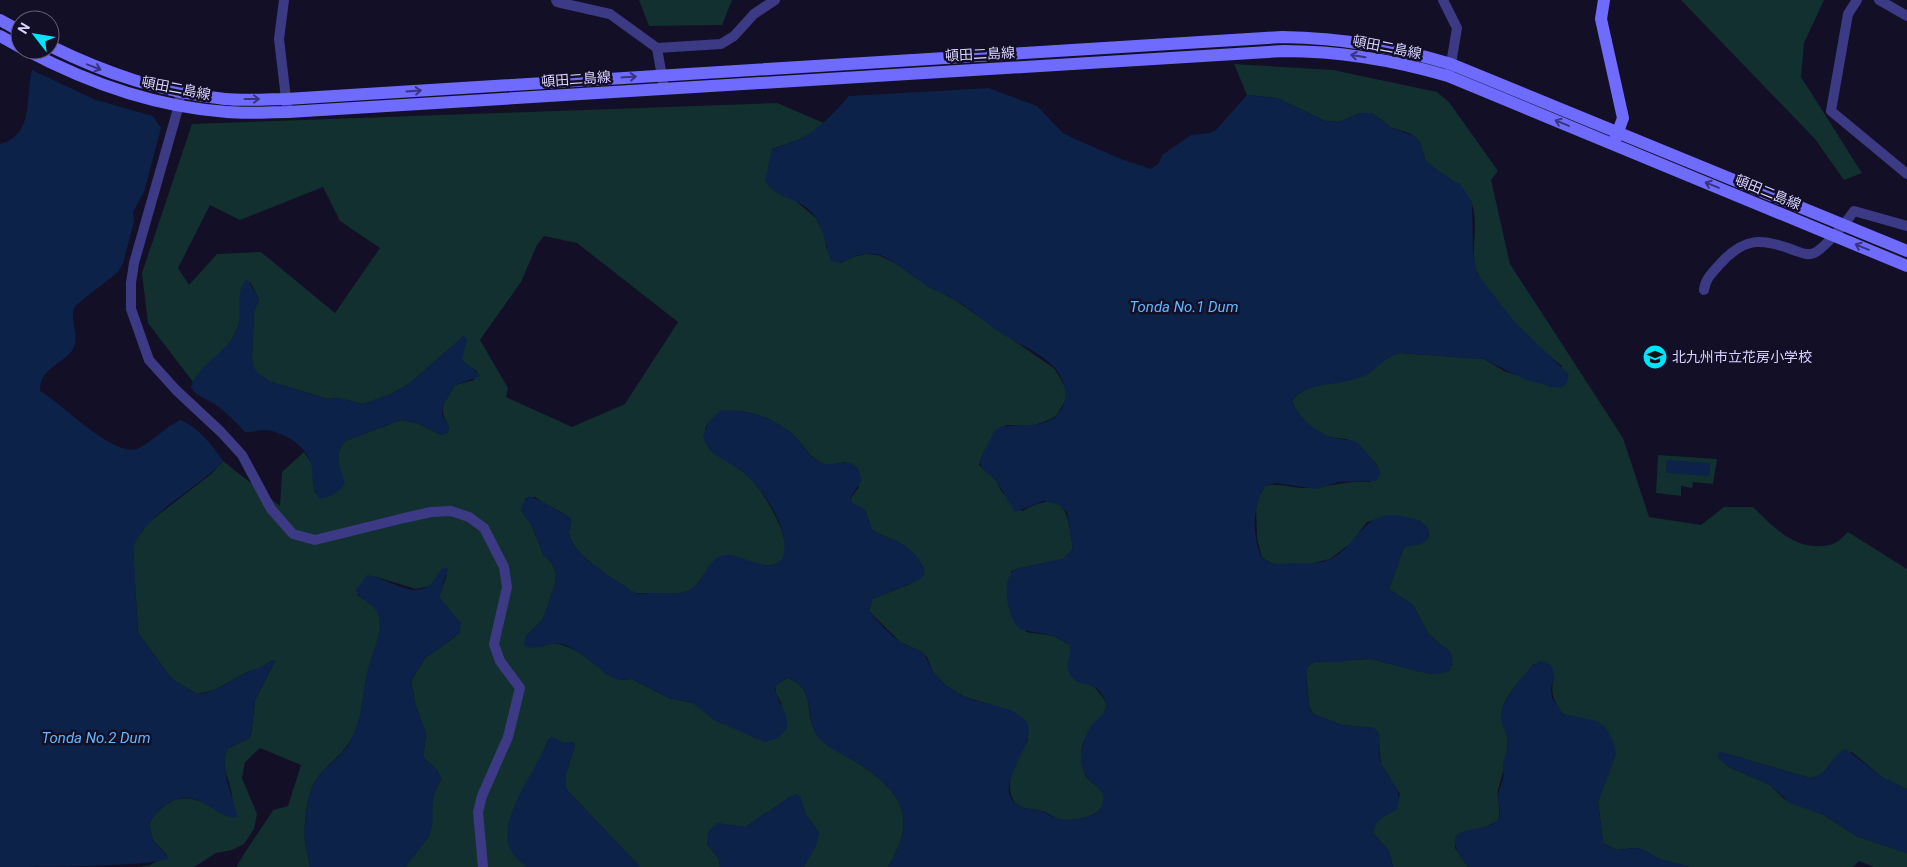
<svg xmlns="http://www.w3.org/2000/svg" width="1907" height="867" font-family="Roboto,'Noto Sans JP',sans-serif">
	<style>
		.green { fill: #12302f; fill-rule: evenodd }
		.water { fill: #0c2248 }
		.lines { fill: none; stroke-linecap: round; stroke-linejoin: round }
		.street { stroke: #3d3a85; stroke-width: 10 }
		.secondary { stroke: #6f6bff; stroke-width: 12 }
		.oneway { stroke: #38347d }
		.labels { text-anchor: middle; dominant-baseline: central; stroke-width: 5; stroke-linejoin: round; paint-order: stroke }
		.street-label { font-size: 14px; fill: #d9d4ff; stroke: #130f26 }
		.poi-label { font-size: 14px; fill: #d9d4ff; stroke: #130f26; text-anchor: start }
		.water-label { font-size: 15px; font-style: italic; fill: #62b6ff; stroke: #130f26 }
	</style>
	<rect width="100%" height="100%" fill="#130f26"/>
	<path class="green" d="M639,0H732L722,25L649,26Z
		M1681,0H1824L1804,43L1801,77L1862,173L1844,180L1815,139Z
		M1234,64L1333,70L1437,92L1449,102L1498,171L1491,180L1510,264L1623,438L1649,517L1701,525L1724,507H1753C1774,528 1799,554 1833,544C1838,542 1844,536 1848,532L1907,569V789L1883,778L1852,752L1835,757C1828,768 1823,776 1810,778L1721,752L1727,766L1770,785L1784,799L1824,815L1856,836L1907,853V867H1874L1859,861L1853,867H1690L1659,859L1644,850L1637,848L1616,850L1603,843L1598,801L1605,782L1597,722L1563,714C1553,700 1550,693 1554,676L1534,664C1524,676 1511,689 1504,704C1499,716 1506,724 1507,734C1510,749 1502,776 1498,790C1496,801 1502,810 1498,821L1455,841V848L1468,867H1393L1389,851L1374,834C1374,819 1384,816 1396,810L1400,794L1381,764L1378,732L1373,728L1342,725L1313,714L1309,706L1306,671L1308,666L1314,662L1370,659L1432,674L1452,665L1450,652L1429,635L1413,605L1389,589L1404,547C1414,544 1424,546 1429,535L1420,521L1392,515L1367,522L1351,543L1330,559L1310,564L1275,565L1262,558L1257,538L1256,508L1258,498L1265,486C1280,482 1293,489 1308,488C1329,487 1348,480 1370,482L1377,465C1368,456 1362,447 1351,441C1346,438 1341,439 1335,438C1316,434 1299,419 1292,401C1306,381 1332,386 1353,379C1373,373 1382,357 1400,353L1484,359L1504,371L1552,387L1562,366C1539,349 1479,291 1475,265C1471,245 1480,218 1470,200C1460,179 1440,176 1425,160L1424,154L1411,134L1390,127L1372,113H1360L1339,122L1325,121L1277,98L1247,95Z
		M777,103L824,123L807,137L772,149L797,202L816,218L825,236L826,248L840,263L853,257L866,254L878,255L895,263L928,286L952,298L1055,369L1065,387L1066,394L1065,401L1057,415L1049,420L1032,426L1007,425L994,432C991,445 981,452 979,465L996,480L1002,492L1022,511C1067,487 1067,512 1073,549L1063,559L1016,569L1011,572L1026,632L1054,636L1070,645L1071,650L1068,668C1084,679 1099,687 1107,705C1103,724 1080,731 1081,758C1081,762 1084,773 1086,776C1093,786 1111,792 1102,807C1095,818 1071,822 1059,819C1054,818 1050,814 1045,812C1037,809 1026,810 1019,806C1012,802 1010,793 1010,786C1009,770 1021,753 1028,740L1005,709L965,697L946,686L933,672L927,657L920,651L900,642L869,611L872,599L910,584L924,569C906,539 899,545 872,530L865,510L853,504L850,499L859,487L846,462C835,464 826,467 816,460C806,452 800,440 790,432C767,415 723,397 705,428L709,449C723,460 740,467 752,480C764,493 807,559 772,565C759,567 743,559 731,555L706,572L693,589L680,594L635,593C618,582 572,555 569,534C568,529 572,525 571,519C560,510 546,506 535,497L526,498L521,510L531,524L544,556L552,563L556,573L555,584L543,619L526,636L541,647C560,632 604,669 621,680L632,679L669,698L693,703L721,723L739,729L757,739L782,704L776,694V685L787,678C818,688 802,715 818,735C829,748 843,754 858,763C903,793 918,818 888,867H804L819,833L806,815L800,797H790L745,827L723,824L709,831L707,844L719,859L720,867H640L566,789V773L575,746L573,742H562L552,737L548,740L508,843L515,856L527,867H405L429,836L432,798L441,779L437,770L423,757L426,734L415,703L411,681L425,658L455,637L445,605L439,597L447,575L436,578L430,586L416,589L373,576L357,595C366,600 376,605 379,616C384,634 373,650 369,667C361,694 365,723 346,747C335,762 319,770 312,788C306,803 304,824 305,841C306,850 309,858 310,867H237C237,863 268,819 273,810L288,806L301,765L260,748L245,762L242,778L257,814L254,829L244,844L232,850L216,853L194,867H140L150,865L167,855L153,840L149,824C153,815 159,810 167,804C190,788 213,809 234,818C233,809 233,799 231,790C228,775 219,764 228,748L248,739L251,735L255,700L275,661L272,660L261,669L247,672L215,690L197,694L172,679L138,633L133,548L135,541L149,522L211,474L223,461L280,506L282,472L304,452L312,464L315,493L342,476C337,465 336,450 345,441L401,420L417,423L442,435L449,427C437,407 444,403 455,385L474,380L477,371L465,364L462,360L464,336L409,384L391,394L363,404L338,398L328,399L271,382L259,375L253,368L252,359L254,311L259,299L250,282C245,301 242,325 230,342C219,357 202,366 193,382L148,323L142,273L192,124ZM323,187L340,221L380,248L335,313L261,252L217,254L189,285L178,268L210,205L240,220ZM544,236L577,243L678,322L625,404L572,427L506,397L508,388L480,340L521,282L537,245Z
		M1658,455L1717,459L1713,484L1693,482L1692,488L1681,486V496L1656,493Z"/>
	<path class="water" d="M32,70L96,100L153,116L161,128L144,192L133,212L134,222L123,263L118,272L75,306C68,320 81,335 73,349C64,364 39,368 40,391C61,402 115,460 139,448C154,441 165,426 181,420C199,428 212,445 223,461C199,488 144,514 133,548L138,633L172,679L197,694C216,693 228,682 244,674C255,668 261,669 272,660L275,661L255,700L251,734L248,739L228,748C218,766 233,798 238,817C217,822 198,783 167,804C159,810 153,815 149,824L153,840L169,858C156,867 27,867 0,867V144C35,135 25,97 32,70Z
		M989,88L1037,106L1064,134L1121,159L1151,169L1159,163L1162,155L1191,135L1209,133L1215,131L1247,95L1277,98L1325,121L1339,122L1360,113H1372L1390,127L1416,137L1421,144L1425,160L1450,179L1460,184L1472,202L1473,251L1477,274L1514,321L1569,375L1566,385L1558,388L1526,380L1484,359L1400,353C1386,356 1380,366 1368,374C1363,377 1355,379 1349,380C1329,387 1305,381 1292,401C1299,419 1316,433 1335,438C1342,440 1351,439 1358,443C1361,446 1379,467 1380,471C1381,475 1378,478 1376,481L1339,482L1316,489L1276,483L1265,486C1252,504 1252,538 1262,558C1272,566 1280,564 1292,563C1304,563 1318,565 1330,559C1360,545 1363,506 1406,517C1416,519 1423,521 1429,530L1427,540L1420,544L1404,547L1389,589L1413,605L1429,635L1450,652L1453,659L1449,671C1430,681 1390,661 1368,659C1358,658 1350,661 1341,662C1321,663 1302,654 1307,685C1309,695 1307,705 1313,714L1342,725L1374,728L1378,732C1382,742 1377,753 1381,763C1388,780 1406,790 1396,810C1385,816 1374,819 1374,834L1389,851L1393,867H888C918,818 903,793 858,763C845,755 829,750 819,738C803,717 818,688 787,678L776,685C773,701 789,707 787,728L779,738L765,742L714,720L693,703L669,698L632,679L621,680L613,678C597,669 582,651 565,645C549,640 536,653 524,645L526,636L543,619L555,584L556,573L552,563L544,556L531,524L521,510L523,503L529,496C534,497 566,515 571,519C572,525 568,529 569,534C572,556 618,581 635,593C644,595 649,592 658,593C665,593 673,594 680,593C705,590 704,559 724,555C740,552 779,582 784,552C789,526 760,485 741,470C727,460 707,455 703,436L708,423L720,411C743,407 772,418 790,432C800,440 807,454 817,461C829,468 839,461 851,463L858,468L862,480L850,498L853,504L865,510L872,530C894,543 918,544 925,574L919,580L872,599L869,611C878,621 890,636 902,643C908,647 916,648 922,652C927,657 928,663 931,668C939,681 952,691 965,697C983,705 1007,705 1022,717C1049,737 985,785 1019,806C1025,810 1035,808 1041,811C1047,813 1052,817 1058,819C1068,821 1083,819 1092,815C1096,814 1101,809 1102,805C1108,790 1092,786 1086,775C1083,771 1082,765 1081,761C1080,750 1086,733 1092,725C1099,717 1105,716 1107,705C1104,699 1102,692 1096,688C1087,682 1076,686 1069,672C1064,663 1073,654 1070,645L1054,636L1019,629C1008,615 999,580 1016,569L1063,559L1073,549L1067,512L1060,505L1044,501L1015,512L996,480L983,469L979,461L994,432L1000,427C1019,423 1043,430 1058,414C1070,400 1066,382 1055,368C1042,353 1018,344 1001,333C984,322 969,307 952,298C944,293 935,291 927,286C911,276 898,262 880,255C866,251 851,257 840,263L831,261C824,242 824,222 807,208C795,198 771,196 765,180L772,149C811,138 823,125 849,96Z
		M247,279L259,299L254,311L252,359L254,368L259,375L271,382L327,399L338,398L363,404L391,394L409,384L464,336L467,339L462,360L481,376L455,385L443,406L442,415L449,427L448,433L442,435L417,423L401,420L345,441C333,454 341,470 345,484C337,493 331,498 319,498C312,490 313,478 312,468C310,448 283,430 263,430C257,430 251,433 245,432C235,421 223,409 211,402C203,397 196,396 191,387C197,364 229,353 238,327C243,312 234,291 247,279Z
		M1667,460L1710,463L1709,476L1666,473Z
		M445,567L448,569L439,597L461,623L460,633L425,658L411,681L415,703L426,734L423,757L437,770L441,779C426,804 437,817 429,836L405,867H310C309,858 306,850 305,841C304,825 306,804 312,788C319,769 338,761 348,745C363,720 362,696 368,669C372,651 382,637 379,618C377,603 360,602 356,590L367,575C385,577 409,597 427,587C436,582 437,571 445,567Z
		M1540,661L1548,662L1552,667L1554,676L1551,688L1552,698L1563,714L1597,721L1606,728L1614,743L1616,755L1598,801L1603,843L1616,850L1637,848L1644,850L1659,859L1690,867H1468C1425,813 1500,841 1500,813C1500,808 1498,803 1498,798C1498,791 1501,786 1503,779C1504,773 1502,766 1504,760C1505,755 1507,751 1508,745C1509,734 1501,727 1501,716C1501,701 1528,667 1540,661Z
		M552,737L562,742H573L575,746L566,773V789L640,867H527C519,861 511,854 508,843C501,813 538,768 548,740Z
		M1846,749L1883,778L1907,789V853L1856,836L1824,815L1790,803L1770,785L1727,766L1717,757L1718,754L1721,752L1810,778C1832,774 1829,755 1846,749Z
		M795,794L800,796L806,815L819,833L816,846L804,867H720L719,859L707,844L709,831L718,823L745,827Z"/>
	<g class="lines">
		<path class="street" d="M284,0L279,39L287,107
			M556,0L557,2L610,14L657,48L721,44L734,36L754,14L775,0
			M1443,0L1457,28L1450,70
			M1857,0L1848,14L1831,111L1907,174
			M1879,0L1907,16
			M657,48L664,88
			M180,92L179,105L134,263L131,283V309L149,360L176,390L221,432L242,455L271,509L293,534L315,540L404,518L431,512L451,511L469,517L484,528L504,567L507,587L494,644L500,661L520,688L508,737L482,796L478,812L483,867
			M1704,290C1705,279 1713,272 1720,264C1745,236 1763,238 1796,251C1802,253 1808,256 1814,253C1824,249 1847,221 1854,211L1907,226"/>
		<path class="secondary" d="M1604,0L1601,19L1623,118L1615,140
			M0,20L20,31
			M0,36L20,47
			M50,46C107,74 161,92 225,99C245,101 266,99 286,99L1282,37C1343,38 1393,47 1451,64L1907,251
			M26,50C88,83 157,107 227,112C247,114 268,112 288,112L1284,51C1342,51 1393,60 1448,76L1907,266"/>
	</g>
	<defs><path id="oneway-shaft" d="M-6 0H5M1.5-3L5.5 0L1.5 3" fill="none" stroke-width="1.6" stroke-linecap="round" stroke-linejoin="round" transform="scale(1.25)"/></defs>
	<g class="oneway">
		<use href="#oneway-shaft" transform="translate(1358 56) rotate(-171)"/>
		<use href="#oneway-shaft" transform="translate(94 67) rotate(21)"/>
		<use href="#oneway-shaft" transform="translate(629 77) rotate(-4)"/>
		<use href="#oneway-shaft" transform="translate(414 91) rotate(-4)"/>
		<use href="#oneway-shaft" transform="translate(252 99)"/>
		<use href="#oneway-shaft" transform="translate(1562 123) rotate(-158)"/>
		<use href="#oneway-shaft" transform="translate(1712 185) rotate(-158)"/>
		<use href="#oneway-shaft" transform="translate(1862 247) rotate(-157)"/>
	</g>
	<defs>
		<symbol id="school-disc" viewBox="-11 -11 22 22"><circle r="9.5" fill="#00e5ff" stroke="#130f26"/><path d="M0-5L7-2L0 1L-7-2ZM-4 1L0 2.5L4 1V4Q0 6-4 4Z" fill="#111"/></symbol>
	</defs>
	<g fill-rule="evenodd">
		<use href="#school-disc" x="1641" y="343" width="28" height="28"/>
	</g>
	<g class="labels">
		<g class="street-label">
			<text transform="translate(1387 47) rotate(11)">頓田二島線</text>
			<text transform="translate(980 54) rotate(-3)">頓田二島線</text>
			<text transform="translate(576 79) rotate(-4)">頓田二島線</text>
			<text transform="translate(176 88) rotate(11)">頓田二島線</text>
			<text transform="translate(1768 192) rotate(22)">頓田二島線</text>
		</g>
		<g class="poi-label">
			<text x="1672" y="357">北九州市立花房小学校</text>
		</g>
		<g class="water-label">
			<text x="1184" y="307">Tonda No.1 Dum</text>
			<text x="96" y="738">Tonda No.2 Dum</text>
		</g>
	</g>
	<g transform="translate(35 35) rotate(301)"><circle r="24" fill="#130f26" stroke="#625e7d"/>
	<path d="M0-4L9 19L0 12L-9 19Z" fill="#00e5ff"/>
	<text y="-8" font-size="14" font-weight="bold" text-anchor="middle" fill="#d9d4ff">N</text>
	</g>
</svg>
